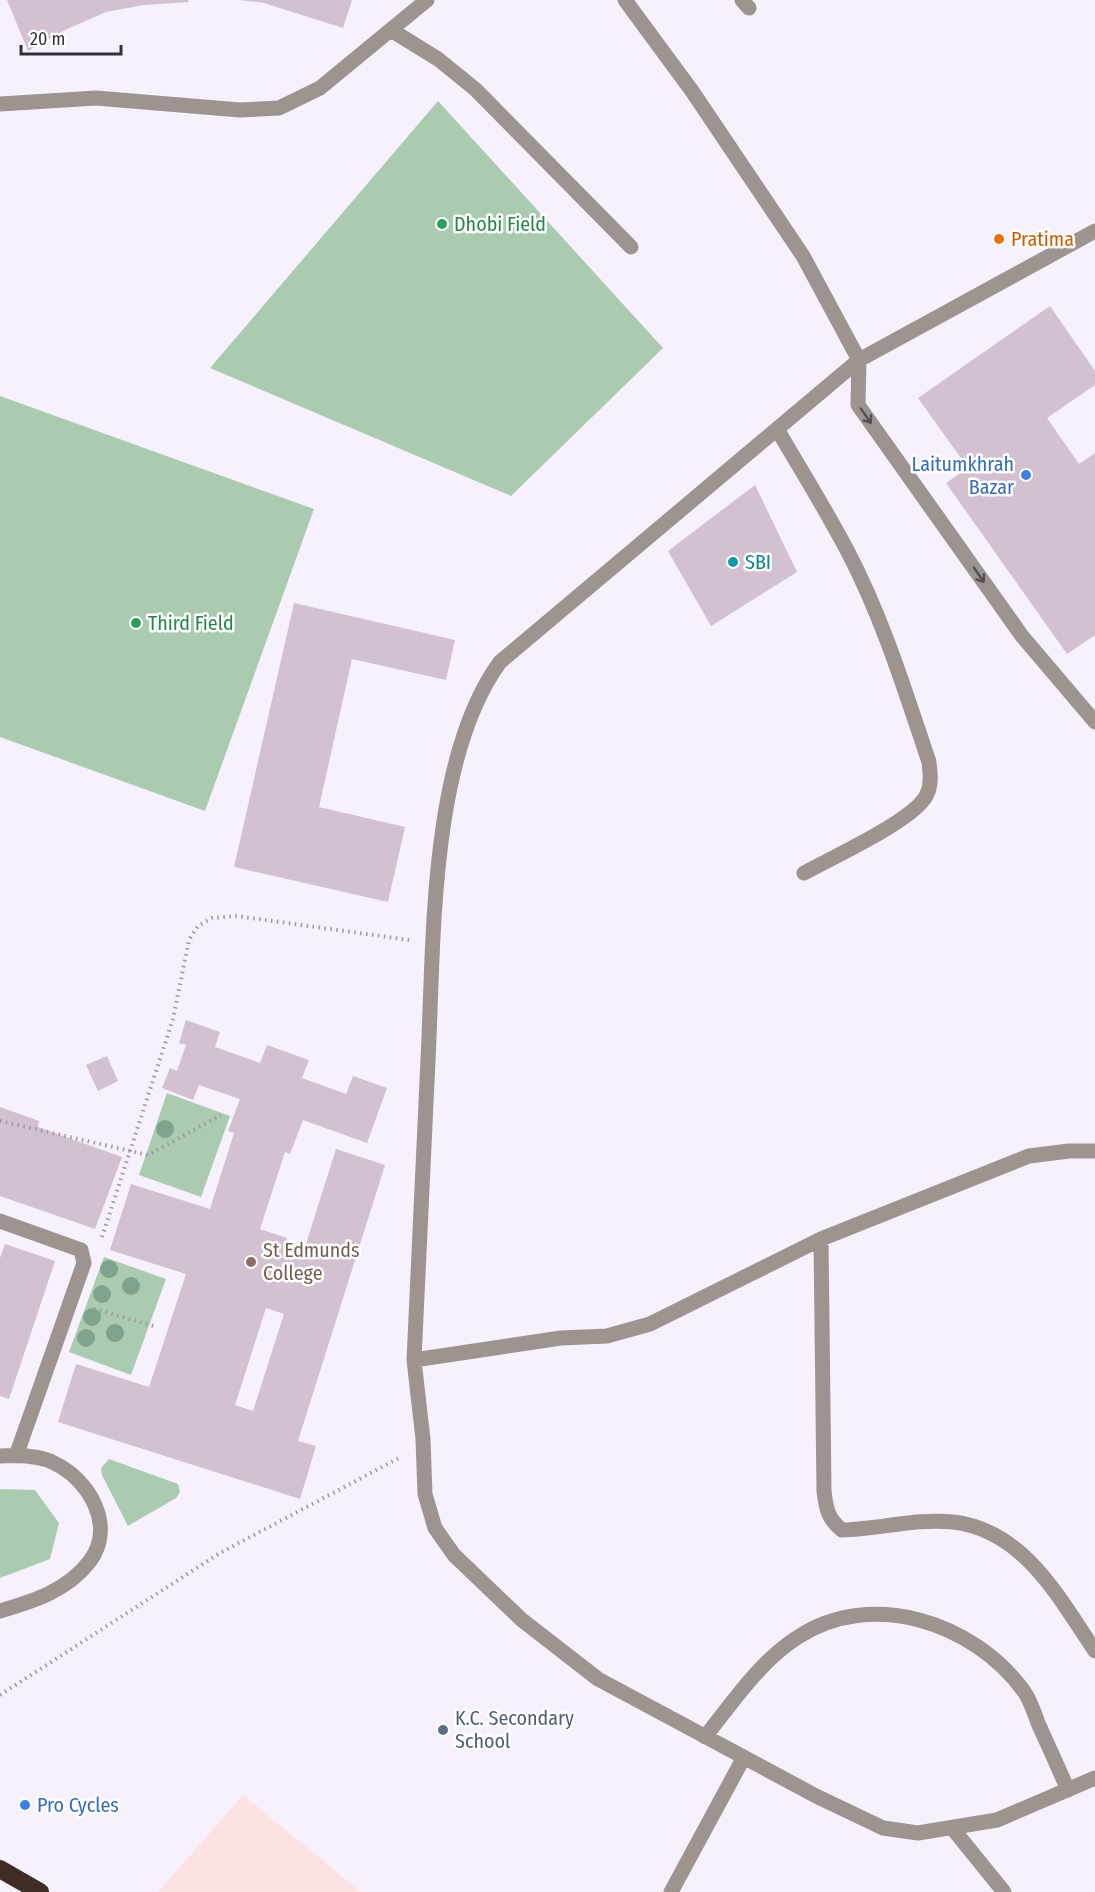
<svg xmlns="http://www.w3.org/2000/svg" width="1095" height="1892" font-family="'Fira Sans Condensed',sans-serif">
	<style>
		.industrial { fill: #fde2e4 }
		.green { fill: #abcbb0 }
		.building { fill: #d3c0d1; fill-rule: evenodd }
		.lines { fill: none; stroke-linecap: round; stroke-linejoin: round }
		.path { stroke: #9d97a2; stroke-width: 4; stroke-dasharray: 1.5 4.5; stroke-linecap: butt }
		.minor { stroke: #9e948f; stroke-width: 15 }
		.highway { stroke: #3f2d25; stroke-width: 18 }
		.tree { fill: #7fa38c }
		.oneway { stroke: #544e52 }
		.leisure-dot { fill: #2e9e5b; stroke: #fff; stroke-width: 2 }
		.food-dot { fill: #e8710a; stroke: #fff; stroke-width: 2 }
		.shop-dot { fill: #3f7fe0; stroke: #fff; stroke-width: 2 }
		.culture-dot { fill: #0f9aa8; stroke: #fff; stroke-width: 2 }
		.education-dot { fill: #8d6e63; stroke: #fff; stroke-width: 2 }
		.service-dot { fill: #5c6f8a; stroke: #fff; stroke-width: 2 }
		.labels { text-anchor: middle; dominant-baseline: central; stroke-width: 5; stroke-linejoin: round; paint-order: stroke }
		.leisure-label { font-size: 20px; fill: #27864d; stroke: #fff; text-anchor: start }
		.food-label { font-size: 20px; fill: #c56008; stroke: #fff; text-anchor: start }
		.shop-label { font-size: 20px; fill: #366cbe; stroke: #fff; text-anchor: end }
		.culture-label { font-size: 20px; fill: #0d838f; stroke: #fff; text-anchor: start }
		.education-label { font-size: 20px; fill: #785e54; stroke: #fff; text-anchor: start }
		.service-label { font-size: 20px; fill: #4e5e75; stroke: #fff; text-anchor: start }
	</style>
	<rect width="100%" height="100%" fill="#f7f0fd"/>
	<path class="industrial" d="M243,1795L361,1892H158Z"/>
	<path class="green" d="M438,101L663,348L511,496L210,368Z
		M0,396L314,509L205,811L0,737Z
		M167,1093L230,1116L201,1197L139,1175Z
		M104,1257L166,1279L131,1375L69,1352Z
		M109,1459L178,1484L180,1492L176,1498L128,1526L102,1475L101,1468Z
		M0,1489L35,1490L59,1523L50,1559L0,1578Z"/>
	<path class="building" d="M7,0H188L189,2L144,5L106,12L65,30L28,51Z
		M238,0H352L343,28L264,3Z
		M1050,306L1095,371V385L1047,418L1079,464L1095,453V635L1067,654L946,483L968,468L918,398Z
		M755,485L797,572L711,626L668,551Z
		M294,603L455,640L446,680L352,659L319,807L405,827L388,902L234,867Z
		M186,1020L220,1032L215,1047L260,1063L267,1045L309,1060L302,1078L346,1094L353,1076L387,1088L367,1143L303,1120L290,1154L285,1152L260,1229L287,1238L286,1244L304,1250L336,1149L385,1165L298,1441L316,1446L300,1499L58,1422L76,1364L149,1387L186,1274L110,1250L131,1184L210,1209L234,1133L228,1131L240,1099L199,1085L193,1100L162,1088L170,1068L177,1071L186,1045L179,1043ZM266,1308L284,1314L253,1411L235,1405Z
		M107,1056L118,1081L98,1091L86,1065Z
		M0,1107L39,1121L38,1127L122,1157L95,1229L0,1196Z
		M5,1244L55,1261L9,1399L0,1396V1258Z"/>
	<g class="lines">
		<path class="path" d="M0,1121L148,1155L221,1115
			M102,1237L173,1019L189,940L198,926L212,918L237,916L409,940
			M94,1309L157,1327
			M0,1695L220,1553L399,1458"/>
		<path class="minor" d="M625,0L692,91L803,256L859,360L858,405L1022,636L1095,722
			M742,0L749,8
			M391,30L438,59L475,89L631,247
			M0,104L96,98L240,110L279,108L320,88L427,0
			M1095,231L859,360L500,662C429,759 434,943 428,1060C424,1160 419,1260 414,1360L423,1439L425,1494L435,1528L454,1555L522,1620L598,1679L816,1796L883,1828L918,1833L997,1820L1095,1778
			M777,429C801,470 826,510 848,552C883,619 905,691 929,762C930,773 932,783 927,794C917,819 831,858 804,873
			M0,1221L81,1250L84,1263L16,1456
			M821,1239L824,1491C826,1509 828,1519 842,1530C879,1529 917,1518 953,1522C1024,1530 1059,1598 1095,1651
			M414,1360L561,1338L607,1336L650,1324L821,1239L1029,1156L1069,1151H1095
			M0,1456C17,1455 39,1455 54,1463C89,1479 116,1526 90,1561C67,1591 34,1601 0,1611
			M705,1737C732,1703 760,1661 798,1637C871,1589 973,1622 1023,1690C1030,1699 1034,1712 1038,1723C1048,1745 1058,1767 1068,1790
			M953,1829L1004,1892
			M671,1892L744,1757"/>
		<path class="highway" d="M0,1869L40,1892"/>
	</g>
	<g class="tree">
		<circle cx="165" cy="1129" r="9"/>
		<circle cx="109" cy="1269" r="9"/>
		<circle cx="131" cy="1286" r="9"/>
		<circle cx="102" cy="1294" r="9"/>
		<circle cx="92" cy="1317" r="9"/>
		<circle cx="115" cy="1333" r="9"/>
		<circle cx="86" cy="1338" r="9"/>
	</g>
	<defs><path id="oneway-shaft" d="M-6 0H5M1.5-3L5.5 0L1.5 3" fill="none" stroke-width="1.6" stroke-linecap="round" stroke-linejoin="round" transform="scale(1.5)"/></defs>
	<g class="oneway">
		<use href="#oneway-shaft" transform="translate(866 416) rotate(55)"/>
		<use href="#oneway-shaft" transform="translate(979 575) rotate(55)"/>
	</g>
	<g class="leisure-dot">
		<circle cx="442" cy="224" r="6"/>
		<circle cx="136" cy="623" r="6"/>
	</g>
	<circle class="food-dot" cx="999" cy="239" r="6"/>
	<g class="shop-dot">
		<circle cx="1026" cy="475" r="6"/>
		<circle cx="25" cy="1805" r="6"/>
	</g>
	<circle class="culture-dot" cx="733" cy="562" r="6"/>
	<circle class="education-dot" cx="251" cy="1262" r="6"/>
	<circle class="service-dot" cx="443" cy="1730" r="6"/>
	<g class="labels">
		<g class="leisure-label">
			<text x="454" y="224">Dhobi Field</text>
			<text x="148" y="623">Third Field</text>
		</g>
		<g class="food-label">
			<text x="1011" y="239">Pratima</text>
		</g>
		<g class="shop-label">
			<text x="1014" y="464">Laitumkhrah<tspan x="1014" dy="23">Bazar</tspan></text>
			<text x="37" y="1805" text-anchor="start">Pro Cycles</text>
		</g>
		<g class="culture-label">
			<text x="745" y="562">SBI</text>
		</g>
		<g class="education-label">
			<text x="263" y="1250">St Edmunds<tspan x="263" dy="23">College</tspan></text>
		</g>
		<g class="service-label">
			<text x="455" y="1718">K.C. Secondary<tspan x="455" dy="23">School</tspan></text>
		</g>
	</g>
	<path d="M21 45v9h100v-9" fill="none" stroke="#353038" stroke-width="3"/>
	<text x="30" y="45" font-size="18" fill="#353038" stroke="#ffffff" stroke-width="4.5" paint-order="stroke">20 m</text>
</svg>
